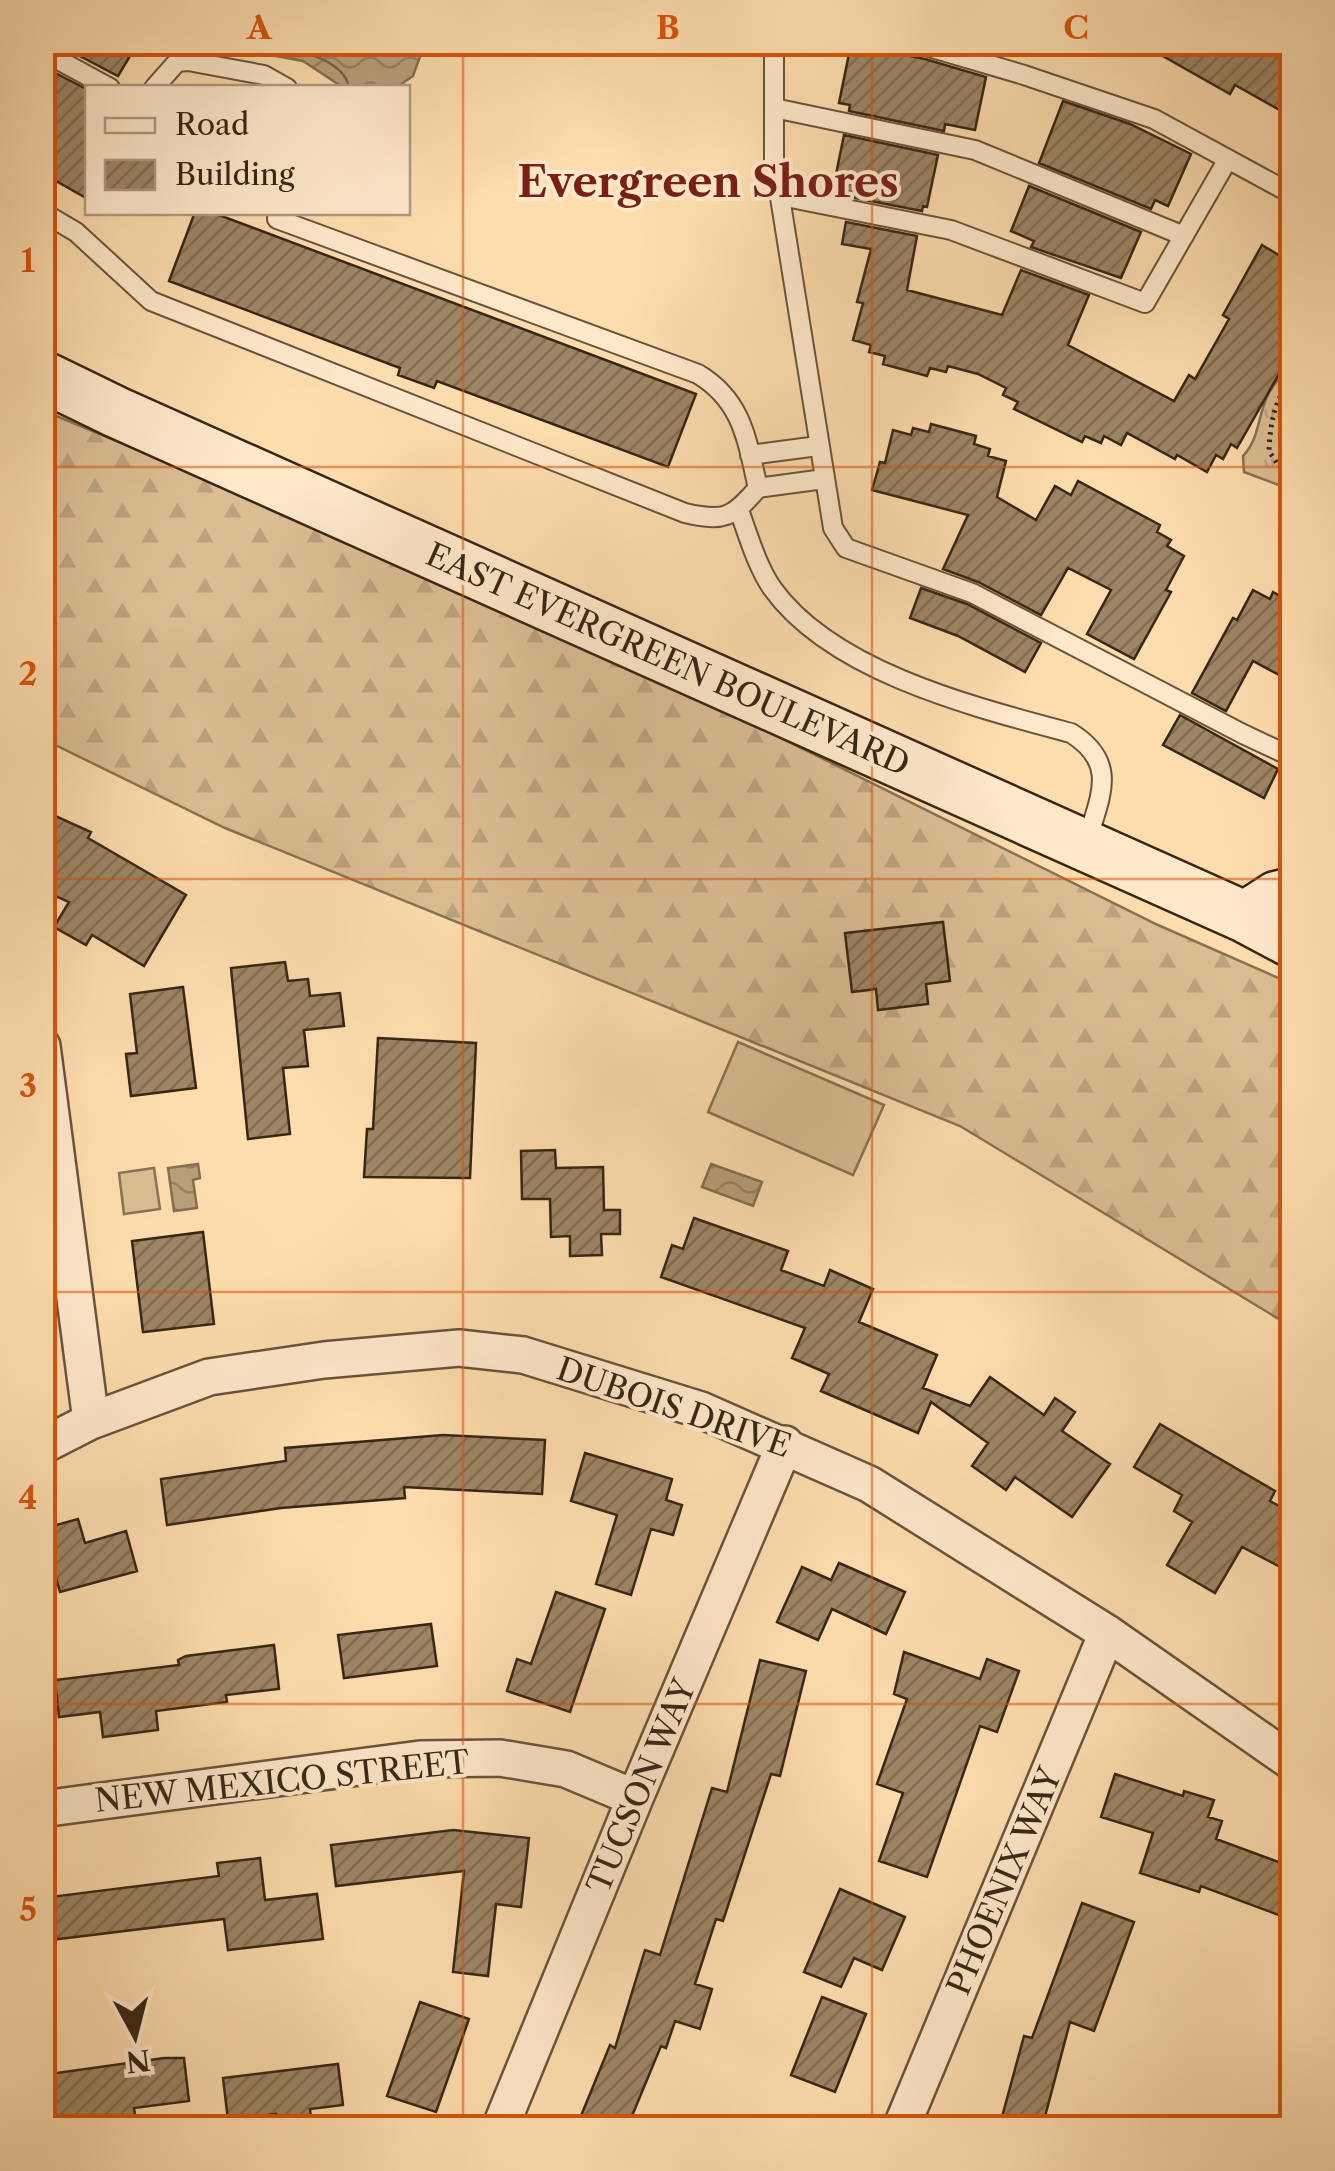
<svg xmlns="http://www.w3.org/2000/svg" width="1335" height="2171" font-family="'Libre Caslon Text',serif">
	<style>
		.grass { fill: #dbbd94; stroke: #887254; stroke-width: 2.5 }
		.forest { fill: url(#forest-firs); stroke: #887254; stroke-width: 2.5 }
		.park { fill: url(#park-tufts); stroke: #887254; stroke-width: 2.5 }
		.water { fill: url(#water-waves); stroke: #856e52; stroke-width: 2.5 }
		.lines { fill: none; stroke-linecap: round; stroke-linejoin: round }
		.shore { stroke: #786248; stroke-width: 2.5 }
		.building { fill: url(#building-hatch); stroke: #362715; stroke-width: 2.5 }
		.lane-casing { stroke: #68543b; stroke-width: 22 }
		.street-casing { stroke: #68543b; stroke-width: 40 }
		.secondary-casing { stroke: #362715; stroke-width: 55 }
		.path { stroke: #362715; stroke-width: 5; stroke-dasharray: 2.5 5; stroke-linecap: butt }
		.lane { stroke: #fee8ca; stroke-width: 18 }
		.street { stroke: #fee8ca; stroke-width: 35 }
		.secondary { stroke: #fee8ca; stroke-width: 50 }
		.grid { fill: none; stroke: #d6540d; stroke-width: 2.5; stroke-opacity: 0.55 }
		.labels { text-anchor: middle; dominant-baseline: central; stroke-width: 8; stroke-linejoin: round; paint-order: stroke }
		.street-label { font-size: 32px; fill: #362715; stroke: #fee8ca }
		.district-label { font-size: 42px; font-weight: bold; fill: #7a1f14; stroke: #fee8ca }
		.neatline { fill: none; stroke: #d6540d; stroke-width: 4 }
		.grid-label { font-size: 32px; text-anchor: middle; font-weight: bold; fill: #d6540d }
	</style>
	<defs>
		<pattern id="forest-firs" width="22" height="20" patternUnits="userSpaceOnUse" patternTransform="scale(2.5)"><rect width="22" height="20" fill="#dbbd94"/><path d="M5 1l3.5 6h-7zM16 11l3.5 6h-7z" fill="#bda27f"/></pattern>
		<pattern id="park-tufts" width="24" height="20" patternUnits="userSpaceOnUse" patternTransform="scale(2.5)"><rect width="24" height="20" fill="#dbbd94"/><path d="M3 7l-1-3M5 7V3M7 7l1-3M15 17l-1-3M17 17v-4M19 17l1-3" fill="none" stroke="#bda27f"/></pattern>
		<pattern id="water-waves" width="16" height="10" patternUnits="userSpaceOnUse" patternTransform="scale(2.5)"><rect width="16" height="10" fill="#b99e7a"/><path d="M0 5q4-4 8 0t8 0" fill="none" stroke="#978163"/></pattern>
		<pattern id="building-hatch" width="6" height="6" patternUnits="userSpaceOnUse" patternTransform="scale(2.5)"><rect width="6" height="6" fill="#9d8565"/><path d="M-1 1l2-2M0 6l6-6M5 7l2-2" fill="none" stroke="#816d52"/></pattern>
	</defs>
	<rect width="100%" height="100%" fill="#fddcae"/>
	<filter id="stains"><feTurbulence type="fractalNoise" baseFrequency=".002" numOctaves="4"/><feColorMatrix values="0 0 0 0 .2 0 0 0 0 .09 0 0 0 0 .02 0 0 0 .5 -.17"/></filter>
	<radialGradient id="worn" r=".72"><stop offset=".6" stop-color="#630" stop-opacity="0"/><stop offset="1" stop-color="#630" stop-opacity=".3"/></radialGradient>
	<path class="grass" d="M738,1042L884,1105L853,1175L708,1112Z
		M154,1168L160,1209L124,1214L119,1173Z"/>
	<path class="forest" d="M42,410L527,612L1158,925L1292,984V1327L960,1126L225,828L43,739Z"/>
	<path class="park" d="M1292,360V490L1244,472L1243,456C1260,438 1257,417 1268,395C1274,383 1285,372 1292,360Z"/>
	<path class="water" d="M206,43L425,42V43L413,76L397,87L344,88L303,61Z
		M198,1164L200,1178L193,1180L197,1208L174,1211L168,1168Z
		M711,1164L762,1182L753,1206L702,1187Z"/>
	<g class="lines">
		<path class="shore" d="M259,42C284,47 345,56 349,88"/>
	</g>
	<path class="building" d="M53,42H119L133,51L118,76Z
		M1138,42H1292V117L1235,85L1230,94Z
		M851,44L925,59L986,77L975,130L945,124L944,131L849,111L850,105L839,103Z
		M42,66L88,90V199L42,173Z
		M1063,101L1130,124L1191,154L1168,206L1155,200L1151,209L1039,163Z
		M844,135L938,155L927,207L923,206L922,211L850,197L851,192L833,189Z
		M1029,186L1141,232L1121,278L1031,247L1034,241L1011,231Z
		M195,212H211L696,394L668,467L437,381L434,388L398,375L400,368L169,281Z
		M846,222L917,236L907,290L1002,315L1021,270L1089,295L1068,345L1174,401L1189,375L1195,379L1229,319L1223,315L1262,245L1287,260L1285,265L1292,269V351L1237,448L1231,444L1223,459L1216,455L1207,472L1177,455L1175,459L1127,433L1121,445L1104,436L1101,443L1085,436L1082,442L1014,409L1018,402L1003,395L1006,388L978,374L948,366L946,372L930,368L927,376L883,364L885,356L869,352L871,345L853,340L863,303L857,302L871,249L842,244Z
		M931,424L976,436L974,444L990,449L988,456L1006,461L997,497L1036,520L1055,486L1071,495L1078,481L1160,525L1157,532L1171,540L1167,546L1184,556L1166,590L1171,592L1134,659L1087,634L1111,590L1068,568L1041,615L978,582L943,569L968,515L872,490L880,462L885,463L893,430L911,435L913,428L929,432Z
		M921,588L967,604L1041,643L1025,672L958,636L910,618Z
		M1253,590L1270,599L1273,592L1292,603V682L1253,661L1226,711L1192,693L1233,618L1237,620Z
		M1180,715L1278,769L1264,798L1163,745Z
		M42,810L91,832L88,838L186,895L144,966L92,935L86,945L54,927L69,902L42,890Z
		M943,922L950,981L926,984L928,1004L878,1010L876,989L852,992L845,933Z
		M285,962L288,981L308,979L310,996L340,993L344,1026L304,1030L308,1066L283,1068L290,1134L248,1139L231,968Z
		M183,987L196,1088L131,1096L126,1054L137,1053L130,994Z
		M378,1038L476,1043L470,1178L364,1177L367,1129H373Z
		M555,1150L556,1168L603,1167L604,1210H620V1234H601L602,1255L570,1256V1236L551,1237L550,1199H522L521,1151Z
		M694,1218L788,1251L781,1270L824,1286L830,1270L873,1289L859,1322L937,1355L923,1388L970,1406L990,1377L1044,1415L1055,1398L1075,1412L1062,1431L1110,1464L1072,1517L1015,1477L1006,1490L972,1466L988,1443L931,1402L918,1433L821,1391L829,1374L792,1358L805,1328L661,1277L672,1245L683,1249Z
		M203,1232L214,1324L143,1332L132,1241Z
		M1160,1424L1275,1491L1270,1501L1292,1513V1573L1242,1547L1215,1593L1167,1565L1192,1522L1174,1511L1182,1495L1134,1467Z
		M443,1435L545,1440L542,1494L404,1487L405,1498L281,1508L167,1525L161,1479L286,1461L285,1448Z
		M585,1453L672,1479L666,1500L682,1505L673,1535L651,1529L631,1595L596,1584L617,1515L571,1501Z
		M78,1519L85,1543L126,1531L137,1571L60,1592L42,1529Z
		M839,1563L905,1592L886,1634L832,1609L818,1640L777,1622L802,1567L831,1580Z
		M556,1592L605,1609L570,1712L507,1691L517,1659L531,1664Z
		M431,1624L437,1666L344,1678L338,1635Z
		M274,1645L279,1689L226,1695L227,1702L156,1711L158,1730L103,1737L100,1712L59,1717L55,1680L179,1665L178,1660L186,1656Z
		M904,1652L980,1679L987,1659L1019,1671L997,1732L980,1726L927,1877L879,1861L903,1793L877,1784L907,1699L894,1694Z
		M760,1660L806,1671L780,1776L771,1774L723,1921L716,1919L695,1984L712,1989L700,2029L675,2021L666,2048L661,2046L627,2128H576L610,2045L615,2048L645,1950L660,1955L712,1788L727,1792Z
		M1115,1774L1183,1796L1184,1791L1214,1800L1208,1817L1222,1821L1216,1839L1292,1867V1920L1201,1886L1199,1892L1140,1873L1153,1833L1101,1817Z
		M453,1830L529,1838L521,1907L496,1904L488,1976L453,1972L464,1871L336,1886L331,1845Z
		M260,1858L265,1900L317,1894L323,1939L228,1950L224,1919L42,1941V1898L219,1876L217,1863Z
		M840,1889L905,1917L882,1970L854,1958L841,1987L804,1972Z
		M1082,1903L1134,1922L1094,2031L1070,2022L1042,2128H999L1024,2036L1032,2038Z
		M822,1997L866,2014L835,2092L791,2075Z
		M420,2002L469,2019L436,2112L387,2096Z
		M164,2058H184L189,2101L134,2108L137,2128H42V2075Z
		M338,2064L343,2105L310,2109L311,2118L277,2122L276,2114L228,2120L223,2078Z"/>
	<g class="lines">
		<defs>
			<path id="lane" d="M774,42V160L833,528L846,548L972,593L1243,734L1292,757
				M912,42L1024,75L1154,119L1292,194
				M42,51L110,88
				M154,88L177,62L188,61L264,75L287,88
				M774,108L975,150L1184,236
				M781,196L951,230L1145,303L1228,159
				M42,212L76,232L151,301L685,513C724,522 732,518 758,488L824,479
				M280,212L277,219L698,374C743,401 747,441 758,488
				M750,455L818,446
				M739,510C748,535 757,566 772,588C832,672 974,707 1071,733C1119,763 1100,796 1087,841"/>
			<path id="street" d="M42,1046L91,1421
				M42,1446L91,1421L209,1377L324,1360L459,1348L523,1355L701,1410L869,1484L1107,1633L1292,1762
				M42,1809L420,1759L500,1758L566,1769L635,1798
				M500,2128L635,1798L785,1444
				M901,2128L1107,1633"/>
			<path id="secondary" d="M42,376L116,412L1245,917L1292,942
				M1245,917L1276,897L1292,893"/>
		</defs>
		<use href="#lane" class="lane-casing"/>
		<use href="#street" class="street-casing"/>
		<use href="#secondary" class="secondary-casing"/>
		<path class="path" d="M1292,377C1275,399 1270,423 1269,451L1279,466L1292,464"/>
		<use href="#lane" class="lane"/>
		<use href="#street" class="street"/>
		<use href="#secondary" class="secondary"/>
	</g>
	<path class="grid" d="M463,42V2128M872,42V2128M42,467H1292M42,879H1292M42,1292H1292M42,1704H1292"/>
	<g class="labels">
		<g class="street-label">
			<text transform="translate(668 659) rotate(24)">EAST EVERGREEN BOULEVARD</text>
			<text transform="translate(674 1407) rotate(19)">DUBOIS DRIVE</text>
			<text transform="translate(282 1781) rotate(-6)">NEW MEXICO STREET</text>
			<text transform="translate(641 1786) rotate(-67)">TUCSON WAY</text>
			<text transform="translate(1004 1881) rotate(-67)">PHOENIX WAY</text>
		</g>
		<g class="district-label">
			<text x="708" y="182">Evergreen Shores</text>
		</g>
	</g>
	<rect width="1335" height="2171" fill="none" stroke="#fddcae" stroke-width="110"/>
	<rect x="85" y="85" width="325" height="130" fill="#fee8ca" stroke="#ae9b82" stroke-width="2.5"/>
	<rect x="105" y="118" width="50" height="15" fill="#fee8ca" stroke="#ae9b82" stroke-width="2.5"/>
	<text x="175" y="135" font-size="30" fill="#362715">Road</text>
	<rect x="105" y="160" width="50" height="30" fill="url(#building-hatch)" stroke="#ae9b82" stroke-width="2.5"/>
	<text x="175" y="185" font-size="30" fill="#362715">Building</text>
	<g transform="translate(135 2036) rotate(173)" stroke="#fee8ca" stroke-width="8" paint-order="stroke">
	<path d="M0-8L18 38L0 25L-18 38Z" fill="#362715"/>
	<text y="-15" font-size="28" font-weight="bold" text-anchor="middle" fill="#362715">N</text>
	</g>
	<rect x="55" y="55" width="1225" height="2061" class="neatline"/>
	<g class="grid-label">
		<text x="259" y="39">A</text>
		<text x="668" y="39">B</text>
		<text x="1076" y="39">C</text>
		<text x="28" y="272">1</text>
		<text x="28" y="685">2</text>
		<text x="28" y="1097">3</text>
		<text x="28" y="1509">4</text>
		<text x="28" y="1921">5</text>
	</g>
	<rect width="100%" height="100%" filter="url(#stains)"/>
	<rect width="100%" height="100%" fill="url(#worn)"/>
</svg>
